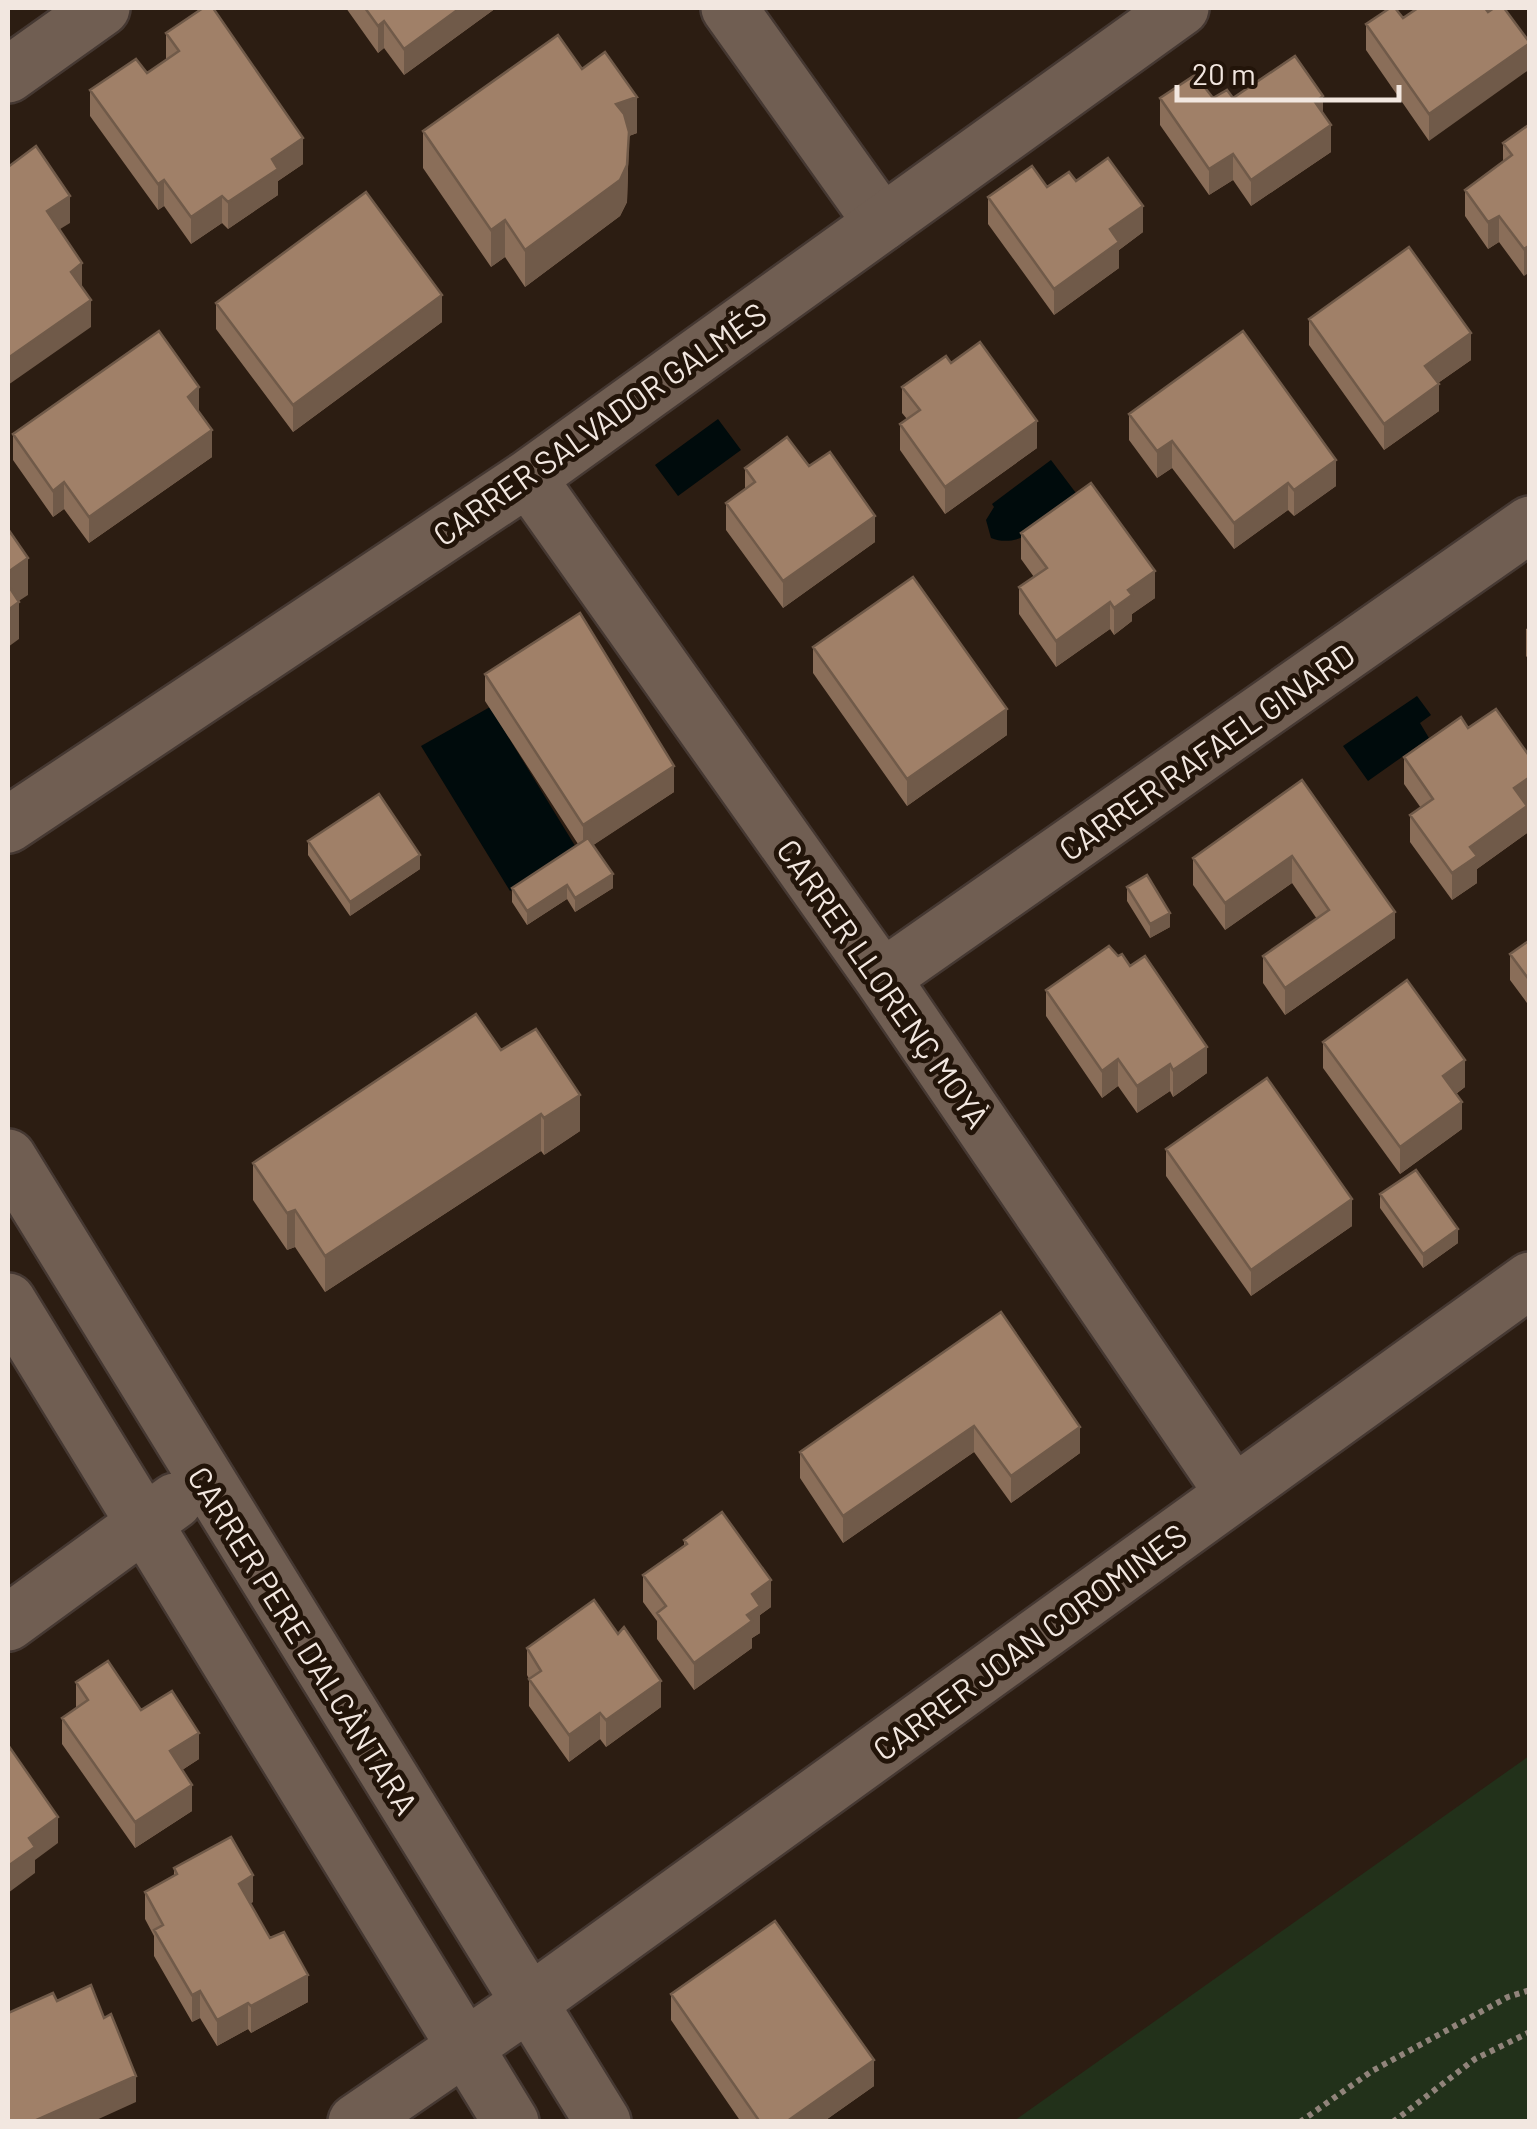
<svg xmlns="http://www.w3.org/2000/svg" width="1537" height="2129" font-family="Barlow,sans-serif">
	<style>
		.green { fill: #22311a }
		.water { fill: #000b0c }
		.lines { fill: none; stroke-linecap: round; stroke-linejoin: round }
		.pedestrian-casing { stroke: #453832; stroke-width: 60 }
		.minor-casing { stroke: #453832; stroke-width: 60 }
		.path { stroke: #91847b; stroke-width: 6; stroke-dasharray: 5 5; stroke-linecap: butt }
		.pedestrian { stroke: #705e52; stroke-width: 55 }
		.minor { stroke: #705e52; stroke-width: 55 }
		.wall { fill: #8a6e59 }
		.shaded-wall { fill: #705a49 }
		.building { fill: #a08068; stroke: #705a49; stroke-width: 2.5 }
		.labels { text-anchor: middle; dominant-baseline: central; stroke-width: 10; stroke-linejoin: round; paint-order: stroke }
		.street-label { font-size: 32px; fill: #f2e7e0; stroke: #221409 }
	</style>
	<rect width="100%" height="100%" fill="#2c1d12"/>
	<path class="green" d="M1529,1756V2121H1014Z"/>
	<path class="water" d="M718,419L741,450L678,496L655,465Z
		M1051,460L1079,497C1054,516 1023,551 991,538L986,520L994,507L992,504Z
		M1417,696L1431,715L1420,723L1429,738L1368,781L1343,746Z
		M490,707L577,849L510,891L421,746Z"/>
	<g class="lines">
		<defs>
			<path id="pedestrian" d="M729,8L882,223"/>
			<path id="minor" d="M8,75L102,8
				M528,478L882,978L1233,1493
				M8,825L528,478L1181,8
				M882,978L1530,524
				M8,1157L603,2122
				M8,1301L511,2122
				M8,1623L175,1501
				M356,2122L529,2003L1530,1280"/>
		</defs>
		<use href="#pedestrian" class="pedestrian-casing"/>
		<use href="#minor" class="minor-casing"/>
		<path class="path" d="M1300,2122L1372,2071L1508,1997L1530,1990
			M1393,2122L1475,2059L1530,2032"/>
		<use href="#pedestrian" class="pedestrian"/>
		<use href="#minor" class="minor"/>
	</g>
	<path class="wall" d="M346,8H496L404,75L384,48L378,53Z
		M1485,8L1429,141L1366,50V24Z
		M166,33L303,164L278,181V195L228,229L222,223L191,244L164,206L158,210L90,116V90L147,73L166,60Z
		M582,69L637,133L629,136L627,202L620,216L525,287L505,257L491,267L423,168V131Z
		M1160,98H1233L1323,113L1331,152L1251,206L1233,180L1209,195L1160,125Z
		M1530,124L1524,276L1499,242L1488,249L1465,216V190L1503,162V143Z
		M1076,181L1143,232L1119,250V268L1054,315L988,224V197Z
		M216,303L442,322L293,432L216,329Z
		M1309,319L1471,360L1438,383L1439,411L1384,450L1309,345Z
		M951,363L1037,448L945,514L900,450V424L907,419L902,413V387Z
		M199,413L212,457L89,543L64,509L53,517L13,460V434Z
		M1129,414L1336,486L1294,516L1288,510L1234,549L1172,468L1157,478L1129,440Z
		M809,466L875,542L783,608L726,530V503L745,489V468Z
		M1021,533L1155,598L1132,614V621L1114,635L1110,629L1056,667L1019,614V587L1034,577L1021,559Z
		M1530,627V661L1526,656V629Z
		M813,647L1007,735L907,806L813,673Z
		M485,674L674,792L593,845L613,888L575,912L567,899L527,925L512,902V888L578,844L485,701Z
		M1468,728L1530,757V804L1526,806L1527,833L1477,869V883L1452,900L1410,842V815L1421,808L1404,784V757Z
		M1302,780L1395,938L1285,1015L1263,983V956L1317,919L1292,883L1225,930L1193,885V858Z
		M308,841L420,869L350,916L308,855Z
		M1127,887L1170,927L1150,938L1127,901Z
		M1530,940V1007L1510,980V954Z
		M1046,990L1207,1073L1173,1097L1170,1091L1137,1113L1118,1086L1102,1098L1046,1016Z
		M1323,1042L1465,1087L1456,1094L1462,1129L1400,1174L1323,1068Z
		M501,1050L580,1131L544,1155L541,1151L325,1292L295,1247L287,1250L253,1200V1163Z
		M1166,1149L1352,1226L1251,1296L1166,1176Z
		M1380,1194L1458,1243L1423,1268L1380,1208Z
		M1001,1312L1080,1453L1011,1503L974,1452L843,1543L800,1478V1452Z
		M684,1540L771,1607L760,1615V1633L752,1638V1648L694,1690L657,1639V1621L643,1602V1575L684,1546Z
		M527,1648L661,1707L606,1747L600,1739L569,1762L529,1706V1679L527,1675Z
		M76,1682L141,1710L199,1759L182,1770L192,1811L135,1848L62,1744V1718L76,1709Z
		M174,1868L253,1902L250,1903L308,2002L251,2033L248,2029L217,2046L200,2018L192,2022L154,1956V1936L145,1919V1892L174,1876Z
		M671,1994L874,2086L823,2122H741L671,2020Z"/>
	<path class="shaded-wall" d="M460,8H496L404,75V49Z
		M384,21V48L378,53V26Z
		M1530,43V69L1429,141V114Z
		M1323,96V122L1315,102Z
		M637,97V133L629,136L627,202L620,216L525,287V250L616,104Z
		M1331,125V152L1251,206V180Z
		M303,138V164L278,181V195L228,229V202L272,159Z
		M1233,154V180L1209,195V169Z
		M164,180V206L158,210V184Z
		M70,196V223L47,237V211Z
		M222,196V223L191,244V217Z
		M1143,206V232L1119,250V268L1054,315V289L1110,229Z
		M1499,216V242L1488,249V222Z
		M505,220V257L491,267V230Z
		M1530,245V272L1524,276V249Z
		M82,263V289L71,272Z
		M442,295V322L293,432V405Z
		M91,300V327L8,385V358Z
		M1471,333V360L1425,392V366Z
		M1439,384V411L1384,450V424Z
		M199,387V413L188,397Z
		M1037,421V448L945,514V487Z
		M212,430V457L89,543V517Z
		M1172,441V468L1157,478V451Z
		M1336,460V486L1294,516V490Z
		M64,482V509L53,517V491Z
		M1288,483V510L1234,549V523Z
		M875,516V542L783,608V581Z
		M28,558V595L8,608V572Z
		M1155,571V598L1132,614V621L1114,635V608L1128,590Z
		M19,602V639L8,647V610Z
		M1110,602V629L1056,667V641Z
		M1007,709V735L907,806V779Z
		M674,766V792L583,852V825Z
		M1530,777V804L1514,814V788Z
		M1527,806V833L1477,869V883L1452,900V873L1470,847Z
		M420,855V869L350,916V902Z
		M1292,856V883L1225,930V903Z
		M613,874V888L575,912V898Z
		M567,885V899L527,925V911Z
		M1395,912V938L1285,1015V988Z
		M1170,913V927L1150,938V924Z
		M1207,1047V1073L1173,1097V1070Z
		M1118,1059V1086L1102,1098V1071Z
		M1465,1060V1087L1443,1103V1076Z
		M1170,1064V1091L1137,1113V1086Z
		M580,1095V1131L544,1155V1118Z
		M1462,1102V1129L1400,1174V1147Z
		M541,1114V1151L325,1292V1256Z
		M1352,1199V1226L1251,1296V1270Z
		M295,1210V1247L287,1250V1213Z
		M1458,1229V1243L1423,1268V1254Z
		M974,1426V1452L843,1543V1516Z
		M1080,1427V1453L1011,1503V1476Z
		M771,1580V1607L760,1615V1633L752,1638V1648L694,1690V1663L747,1615L752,1594Z
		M661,1681V1707L606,1747V1720Z
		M600,1713V1739L569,1762V1735Z
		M199,1733V1759L170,1778V1751Z
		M192,1785V1811L135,1848V1822Z
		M58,1817V1843L35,1860V1873L8,1893V1866L29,1838Z
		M253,1875V1902L239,1910V1884Z
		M308,1975V2002L251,2033V2006Z
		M200,1991V2018L192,2022V1995Z
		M248,2003V2029L217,2046V2020Z
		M874,2060V2086L823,2122H786Z
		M136,2076V2102L92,2122H32Z"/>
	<path class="building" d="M203,8H213L303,138L272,159L278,169L228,202L222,196L191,217L164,180L158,184L90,90L136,59L147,73L179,51L166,33Z
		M365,8H460L404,49L384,21L378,26Z
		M1390,8H1395L1403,18L1418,8H1485L1488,12L1494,8H1504L1530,43L1429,114L1366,24Z
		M558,35L582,69L605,52L637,97L616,104L624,114L629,132L627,165L620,180L525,250L505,220L491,230L423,131Z
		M1295,56L1323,96L1315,102L1331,125L1251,180L1233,154L1209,169L1160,98L1195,75L1213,98L1227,90L1233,98Z
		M1530,124V245L1524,249L1499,216L1488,222L1465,190L1512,155L1503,143Z
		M36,146L70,196L47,211L82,263L71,272L91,300L8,358V167Z
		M1108,158L1143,206L1110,229L1119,242L1054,289L988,197L1032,166L1047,187L1069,172L1076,181Z
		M366,192L442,295L293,405L216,303Z
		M1409,247L1471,333L1425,366L1439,384L1384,424L1309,319Z
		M159,331L199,387L188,397L212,430L89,517L64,482L53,491L13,434Z
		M1243,331L1336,460L1294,490L1288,483L1234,523L1172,441L1157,451L1129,414Z
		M980,342L1037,421L945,487L900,424L920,410L902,387L946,356L951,363Z
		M787,437L809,466L830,452L875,516L783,581L726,503L755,482L745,468Z
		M1091,483L1155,571L1128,590L1132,595L1114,608L1110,602L1056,641L1019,587L1047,568L1021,533Z
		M8,529L28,558L8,572Z
		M913,577L1007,709L907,779L813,647Z
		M8,585L19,602L8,610Z
		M580,613L674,766L583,825L485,674Z
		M1496,709L1530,757V777L1514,788L1527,806L1470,847L1477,856L1452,873L1410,815L1433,799L1404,757L1461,717L1468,728Z
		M1302,780L1395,912L1285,988L1263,956L1329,910L1292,856L1225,903L1193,858Z
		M379,794L420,855L350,902L308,841Z
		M588,838L613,874L575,898L567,885L527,911L512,888Z
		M1147,875L1170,913L1150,924L1127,887Z
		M1530,940V981L1510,954Z
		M1109,946L1118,956L1122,954L1130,966L1145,956L1207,1047L1173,1070L1170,1064L1137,1086L1118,1059L1102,1071L1046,990Z
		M1407,980L1465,1060L1443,1076L1462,1102L1400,1147L1323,1042Z
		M476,1014L501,1050L536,1029L580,1095L544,1118L541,1114L325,1256L295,1210L287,1213L253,1163Z
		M1267,1078L1352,1199L1251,1270L1166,1149Z
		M1416,1170L1458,1229L1423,1254L1380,1194Z
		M1001,1312L1080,1427L1011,1476L974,1426L843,1516L800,1452Z
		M722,1512L771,1580L752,1594L760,1606L747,1615L752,1621L694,1663L657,1613L666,1606L643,1575L687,1544L684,1540Z
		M594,1600L618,1634L624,1627L661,1681L606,1720L600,1713L569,1735L529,1679L541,1671L527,1648Z
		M108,1661L141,1710L172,1691L199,1733L170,1751L192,1785L135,1822L62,1718L88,1700L76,1682Z
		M8,1745L58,1817L29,1838L35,1847L8,1866Z
		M231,1837L253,1875L239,1884L270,1938L284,1932L308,1975L251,2006L248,2003L217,2020L200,1991L192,1995L154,1930L163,1925L145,1892L177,1874L174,1868Z
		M775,1921L874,2060L786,2122H760L671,1994Z
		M91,1985L104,2018L111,2014L136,2076L32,2122H8V2013L53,1993L57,2001Z"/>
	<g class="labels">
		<g class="street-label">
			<text transform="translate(599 423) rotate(-35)">CARRER SALVADOR GALMÉS</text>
			<text transform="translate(1206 751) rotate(-35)">CARRER RAFAEL GINARD</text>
			<text transform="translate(884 983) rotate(55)">CARRER LLORENÇ MOYÀ</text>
			<text transform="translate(304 1640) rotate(58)">CARRER PERE D'ALCÀNTARA</text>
			<text transform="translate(1029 1641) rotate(-36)">CARRER JOAN COROMINES</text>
		</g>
	</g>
	<rect width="1537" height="2129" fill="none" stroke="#f2e7e0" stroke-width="20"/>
	<path d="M1177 85v15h222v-15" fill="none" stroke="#f2e7e0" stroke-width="5"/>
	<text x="1192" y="85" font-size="30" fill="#f2e7e0" stroke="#221409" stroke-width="8" paint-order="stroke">20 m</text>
</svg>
